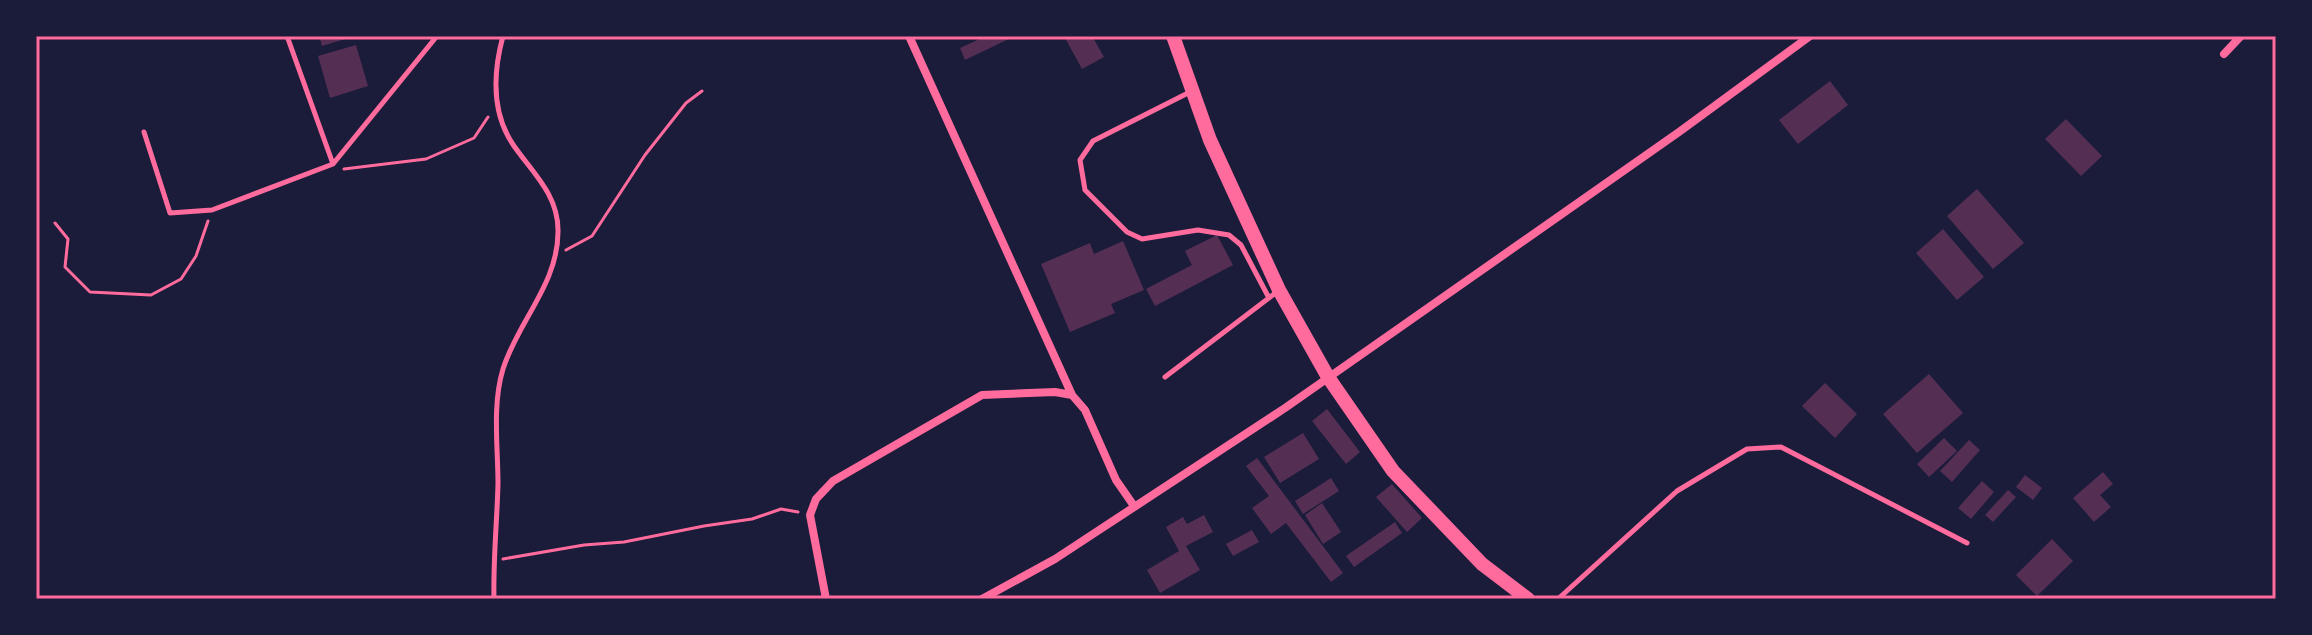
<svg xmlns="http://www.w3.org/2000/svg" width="2312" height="635" font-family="'Open Sans',sans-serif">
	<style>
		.building { fill: #542f53 }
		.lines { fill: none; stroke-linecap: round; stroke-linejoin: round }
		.path { stroke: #ff6b9d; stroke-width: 3 }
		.service { stroke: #ff6b9d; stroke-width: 5 }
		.minor { stroke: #ff6b9d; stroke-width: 8 }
		.secondary { stroke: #ff6b9d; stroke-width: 14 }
		.neatline { fill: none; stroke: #ff6b9d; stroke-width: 3 }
	</style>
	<rect width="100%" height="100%" fill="#1b1b3a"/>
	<path class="building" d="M319,36H352V37L322,46Z
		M986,36H1015L965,60L960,48Z
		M1064,36H1092L1104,57L1082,69Z
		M356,45L368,86L330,98L318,56Z
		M1830,81L1848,105L1798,144L1779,120Z
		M2066,119L2102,156L2081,176L2045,139Z
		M1977,189L2024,243L1993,269L1947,216Z
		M1943,229L1984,277L1957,300L1916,253Z
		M1217,235L1233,265L1155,306L1146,289L1192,265L1185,251Z
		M1123,241L1144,290L1111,304L1115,313L1070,332L1041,264L1090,243L1094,254Z
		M1929,374L1963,413L1917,453L1883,414Z
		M1825,383L1857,414L1835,438L1802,406Z
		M1327,409L1360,452L1346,464L1312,421Z
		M1303,433L1319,459L1280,483L1264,457Z
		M1944,438L1957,451L1929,477L1917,464Z
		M1969,440L1980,450L1952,482L1940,471Z
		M1257,458L1343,573L1331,582L1286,523L1271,534L1252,508L1269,496L1246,466Z
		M2103,472L2113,484L2100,495L2111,507L2094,522L2073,498Z
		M2025,475L2042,488L2033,500L2016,487Z
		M1331,478L1339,491L1303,514L1295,501Z
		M1982,481L1994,492L1971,519L1958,508Z
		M1392,484L1422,518L1407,532L1376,497Z
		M2008,490L2016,497L1993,522L1985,515Z
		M1322,503L1341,532L1323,544L1305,515Z
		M1204,515L1213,532L1186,546L1200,570L1160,593L1147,570L1179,551L1166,527L1183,517L1187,524Z
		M1395,522L1402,533L1354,567L1346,556Z
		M1252,530L1259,542L1233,556L1226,544Z
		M2052,539L2073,561L2037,596L2016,575Z"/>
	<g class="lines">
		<path class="path" d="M344,169L426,159L474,138L488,117
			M55,223L68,239L65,267L90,292L151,295L181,279L196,256L208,221
			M566,250L592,236L645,155L686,103L702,91
			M503,559L584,545L624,542L704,526L752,519L781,509L798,512"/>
		<path class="service" d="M287,36L333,164L437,36
			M1192,91L1093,141L1080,160L1085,190L1127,232L1142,239L1198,230L1229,235L1241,245L1269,298
			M144,132L170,213L212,210L333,164
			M1165,377L1278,291
			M494,599C493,560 497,522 498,484C498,447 492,405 503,369C518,321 559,283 558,230C558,195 533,173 514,146C491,113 493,73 503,36
			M1558,599L1677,491L1747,449L1781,447L1967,543"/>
		<path class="minor" d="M909,36L1072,395
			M2224,54L2241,36
			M826,599L810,515L816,499L833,481L982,395L1055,392L1072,395L1085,410L1116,480L1134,506
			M982,599L1055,559L1285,408L1679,132L1810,36"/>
		<path class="secondary" d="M1173,36L1210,140L1279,290L1328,377L1393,471L1482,564L1528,599"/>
	</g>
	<rect width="2312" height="635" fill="none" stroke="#1b1b3a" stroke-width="76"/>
	<rect x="38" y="38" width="2236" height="559" class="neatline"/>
</svg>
